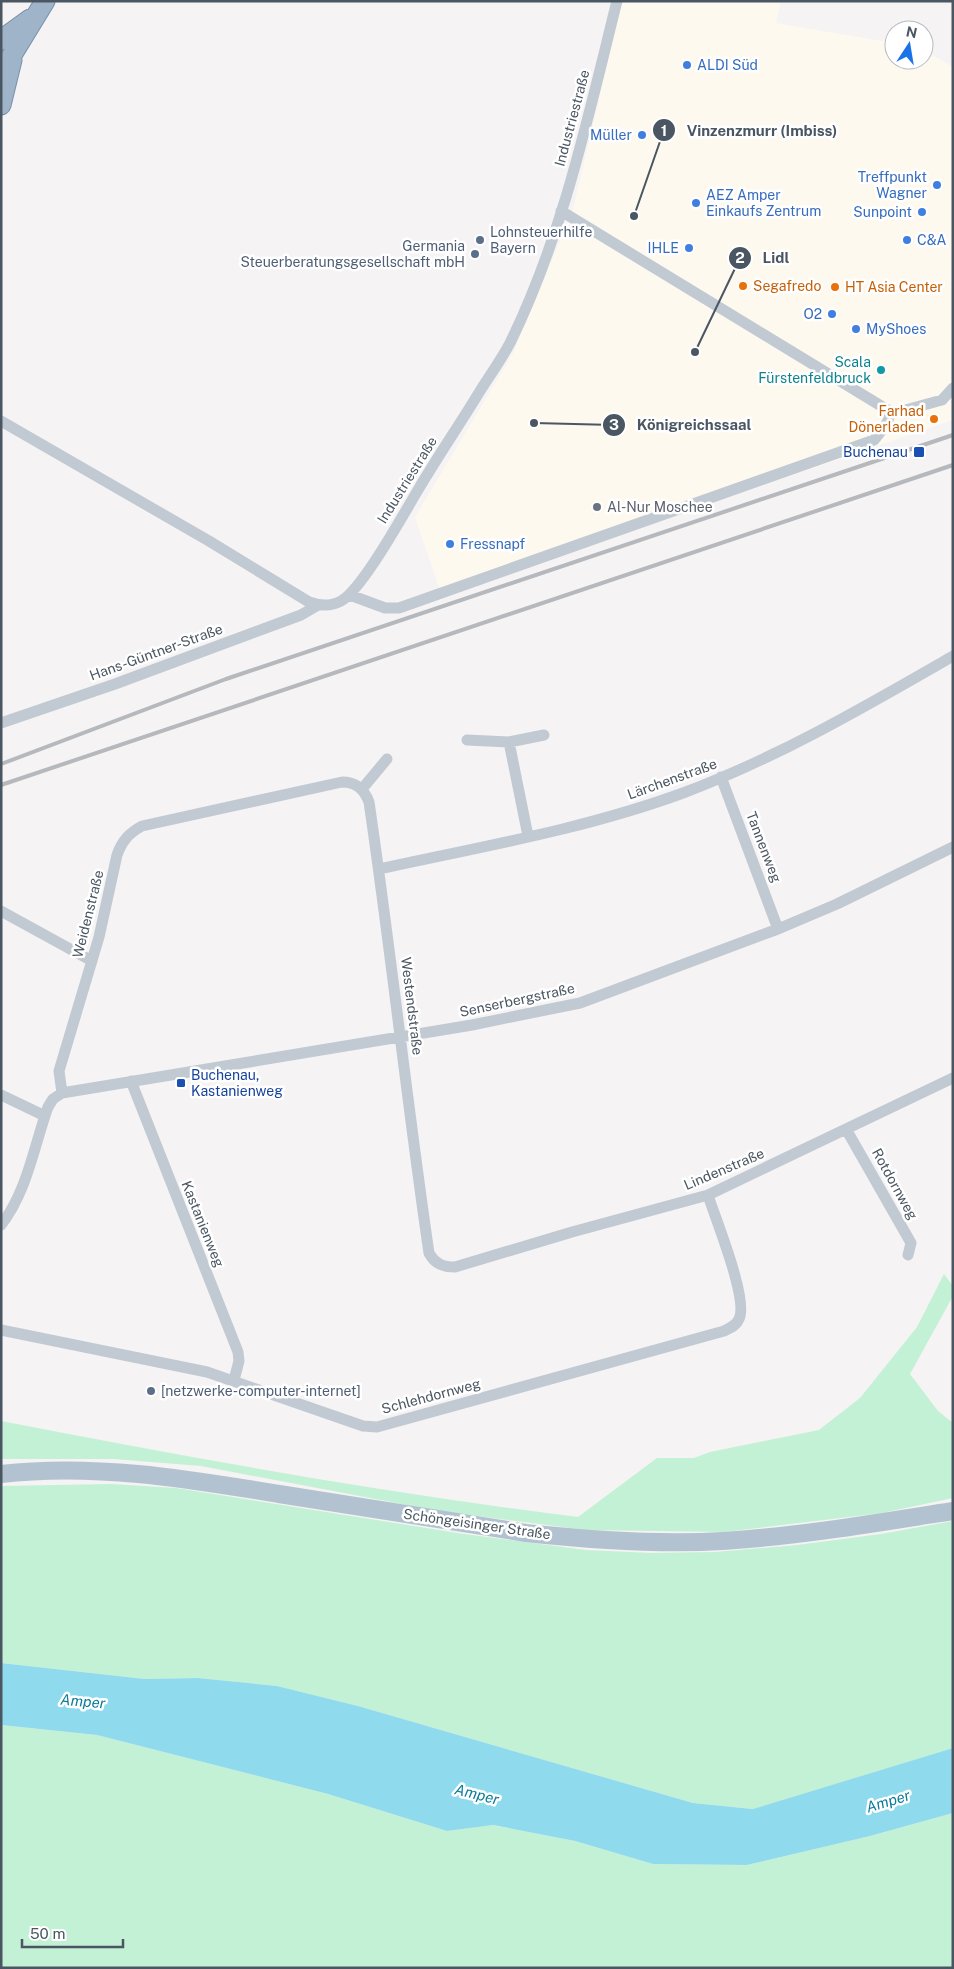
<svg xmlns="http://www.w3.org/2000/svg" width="954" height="1969" font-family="'Public Sans',sans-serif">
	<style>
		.commercial { fill: #fdf9ef }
		.green { fill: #c3f1d5 }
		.water { fill: #90daee }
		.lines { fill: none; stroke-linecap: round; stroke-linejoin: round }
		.trunk-casing { stroke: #7690ad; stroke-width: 21 }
		.minor { stroke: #c1cad2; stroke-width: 11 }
		.primary { stroke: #b3c2d1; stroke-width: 18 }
		.trunk { stroke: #9fb4c9; stroke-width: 19 }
		.rail { stroke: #b5b8bd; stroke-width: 4 }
		.shop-dot { fill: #3f7fe0; stroke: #fff; stroke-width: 2 }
		.service-dot { fill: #5c6f8a; stroke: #fff; stroke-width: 2 }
		.food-dot { fill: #e8710a; stroke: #fff; stroke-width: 2 }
		.culture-dot { fill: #0f9aa8; stroke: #fff; stroke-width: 2 }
		.transit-dot { fill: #1a4fb4; stroke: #fff; stroke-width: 2 }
		.worship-dot { fill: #6b7280; stroke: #fff; stroke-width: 2 }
		.labels { text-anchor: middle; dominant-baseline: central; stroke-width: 5; stroke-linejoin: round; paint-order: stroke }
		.shop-label { font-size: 14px; fill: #366cbe; stroke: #fff; text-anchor: start }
		.street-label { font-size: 14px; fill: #4a5661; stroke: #fff }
		.service-label { font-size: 14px; fill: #4e5e75; stroke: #fff; text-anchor: start }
		.food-label { font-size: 14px; fill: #c56008; stroke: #fff; text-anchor: start }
		.culture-label { font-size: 14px; fill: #0d838f; stroke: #fff; text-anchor: end }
		.transit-label { font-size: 14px; fill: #164399; stroke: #fff; text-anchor: end }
		.worship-label { font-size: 14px; fill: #5b616d; stroke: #fff; text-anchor: start }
		.water-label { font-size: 15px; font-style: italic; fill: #0c7c9b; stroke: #fff }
		.leader { fill: none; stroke: #4a5661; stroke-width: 2 }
		.callout-dot { fill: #4a5661; stroke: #fff; stroke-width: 2 }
		.mark-label { font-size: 15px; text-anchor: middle; font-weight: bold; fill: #fff }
		.callout-label { font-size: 15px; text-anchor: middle; font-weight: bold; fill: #4a5661; stroke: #fff; stroke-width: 5; stroke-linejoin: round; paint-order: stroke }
	</style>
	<rect width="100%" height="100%" fill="#f5f3f3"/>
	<path class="commercial" d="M622,1H781L776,23L894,43V60H924V50L953,67V420L442,596L415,517L513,353L573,209Z"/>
	<path class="green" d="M944,1274L953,1286V1296L910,1374L938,1411L953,1423V1498L882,1513L724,1532L586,1530L439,1511L201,1466L114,1459H1V1421C193,1458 384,1493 578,1517L657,1458H694L710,1452L819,1430L860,1398L917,1327Z
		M111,1484L176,1488L464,1534L586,1550L652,1553L715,1552L797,1545L881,1534L953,1521V1748L754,1809L693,1803L358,1706L277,1686L198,1678L145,1679L1,1663V1486Z
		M1,1725L97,1735L328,1794L447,1831L492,1825L575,1841L653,1864L747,1865L870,1836L953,1813V1968H1Z"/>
	<path class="water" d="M1,1663L145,1679L198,1678L277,1686L358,1706L693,1803L753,1809L953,1748V1813L870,1836L747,1865L653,1864L575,1841L493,1825L447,1831L328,1794L97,1735L1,1725Z"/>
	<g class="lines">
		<defs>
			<path id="trunk" d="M1,40L30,19
				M1,73L45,1
				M1,105L12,60"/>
		</defs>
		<use href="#trunk" class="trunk-casing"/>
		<path class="minor" d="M561,211L891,412H898L942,400L953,388
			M1,421L209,541L309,602C320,606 330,607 341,601C362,590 404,513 418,490C438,456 460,424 480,391C490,375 501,360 510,343C563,235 588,117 617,1
			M350,595L385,608H399L874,440L886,425L891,412
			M1,723L115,684L301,615L318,605
			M467,740L509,742L528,836
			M509,742L544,735
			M721,777L778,929
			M362,789L387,759
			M379,869C480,847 585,829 683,793C777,758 866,706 953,656
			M1,911L92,961
			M131,1081L238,1352L239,1361L234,1380
			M62,1093L59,1071L99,937L117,855C122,841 129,833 142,826L342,782C356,782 364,789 369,802C391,952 407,1103 429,1253C435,1264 443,1267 455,1267L572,1232L708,1195L953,1078
			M1,1095L45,1116
			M846,1129L911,1243L908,1255
			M1,1225C27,1192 34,1146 48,1107L53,1099L62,1093L472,1025L580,1003L778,929L837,904L953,847
			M1,1330L207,1372L363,1426L377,1427L724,1331C730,1328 736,1326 739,1319C749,1300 715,1218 708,1195"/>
		<path class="primary" d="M1,1474C94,1463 188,1479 279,1494C362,1507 444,1520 526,1533C591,1540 657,1545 723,1541C800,1536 877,1523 953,1511"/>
		<use href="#trunk" class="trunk"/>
		<path class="rail" d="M1,764L226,679L953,435
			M1,785L953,465"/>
	</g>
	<g class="shop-dot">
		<circle cx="687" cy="65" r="5"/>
		<circle cx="642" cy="135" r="5"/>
		<circle cx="937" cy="185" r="5"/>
		<circle cx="696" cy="203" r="5"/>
		<circle cx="922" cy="212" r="5"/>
		<circle cx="907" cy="240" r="5"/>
		<circle cx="689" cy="248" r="5"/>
		<circle cx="832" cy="314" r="5"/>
		<circle cx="856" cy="329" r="5"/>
		<circle cx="450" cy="544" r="5"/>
	</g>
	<g class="service-dot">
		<circle cx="480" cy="240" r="5"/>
		<circle cx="475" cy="254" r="5"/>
		<circle cx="151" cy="1391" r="5"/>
	</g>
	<g class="food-dot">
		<circle cx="743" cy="286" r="5"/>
		<circle cx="835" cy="287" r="5"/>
		<circle cx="934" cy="419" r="5"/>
	</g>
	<circle class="culture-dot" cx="881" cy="370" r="5"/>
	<g class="transit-dot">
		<rect x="913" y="446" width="12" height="12" rx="2.5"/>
		<rect x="176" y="1078" width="10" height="10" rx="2.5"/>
	</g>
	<circle class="worship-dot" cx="597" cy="507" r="5"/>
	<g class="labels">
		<g class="shop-label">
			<text x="697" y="65">ALDI Süd</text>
			<text x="632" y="135" text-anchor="end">Müller</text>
			<text x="927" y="177" text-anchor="end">Treffpunkt<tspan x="927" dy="16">Wagner</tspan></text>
			<text x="706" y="195">AEZ Amper<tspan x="706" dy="16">Einkaufs Zentrum</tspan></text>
			<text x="912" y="212" text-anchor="end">Sunpoint</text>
			<text x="917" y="240">C&amp;A</text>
			<text x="679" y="248" text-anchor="end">IHLE</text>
			<text x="822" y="314" text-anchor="end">O2</text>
			<text x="866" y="329">MyShoes</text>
			<text x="460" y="544">Fressnapf</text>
		</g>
		<g class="street-label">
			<text transform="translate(572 118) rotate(-75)">Industriestraße</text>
			<text transform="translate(407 480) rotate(-58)">Industriestraße</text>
			<text transform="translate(156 652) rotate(-20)">Hans-Güntner-Straße</text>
			<text transform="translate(672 779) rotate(-20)">Lärchenstraße</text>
			<text transform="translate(764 847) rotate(69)">Tannenweg</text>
			<text transform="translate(88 914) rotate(-76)">Weidenstraße</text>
			<text transform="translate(517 1000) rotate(-12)">Senserbergstraße</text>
			<text transform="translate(412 1006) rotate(83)">Westendstraße</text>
			<text transform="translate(724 1169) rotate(-23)">Lindenstraße</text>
			<text transform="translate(895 1184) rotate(61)">Rotdornweg</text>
			<text transform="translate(203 1224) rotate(68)">Kastanienweg</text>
			<text transform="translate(431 1396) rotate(-15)">Schlehdornweg</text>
			<text transform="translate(477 1524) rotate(8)">Schöngeisinger Straße</text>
		</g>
		<g class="service-label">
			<text x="490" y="232">Lohnsteuerhilfe<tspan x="490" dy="16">Bayern</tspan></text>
			<text x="465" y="246" text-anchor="end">Germania<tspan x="465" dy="16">Steuerberatungsgesellschaft mbH</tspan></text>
			<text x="161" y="1391">[netzwerke-computer-internet]</text>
		</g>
		<g class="food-label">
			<text x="753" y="286">Segafredo</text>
			<text x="845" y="287">HT Asia Center</text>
			<text x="924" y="411" text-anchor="end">Farhad<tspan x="924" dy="16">Dönerladen</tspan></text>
		</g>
		<g class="culture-label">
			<text x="871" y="362">Scala<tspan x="871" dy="16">Fürstenfeldbruck</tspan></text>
		</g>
		<g class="transit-label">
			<text x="908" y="452">Buchenau</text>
			<text x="191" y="1075" text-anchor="start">Buchenau,<tspan x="191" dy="16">Kastanienweg</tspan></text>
		</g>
		<g class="worship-label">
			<text x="607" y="507">Al-Nur Moschee</text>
		</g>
		<g class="water-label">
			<text transform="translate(83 1701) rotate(5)">Amper</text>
			<text transform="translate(477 1794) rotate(14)">Amper</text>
			<text transform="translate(888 1801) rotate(-17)">Amper</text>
		</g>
	</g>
	<path class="leader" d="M634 216L664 130M695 352L740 258M534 423L614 425"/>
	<g class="callout-dot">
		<circle cx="634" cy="216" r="5"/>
		<circle cx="695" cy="352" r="5"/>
		<circle cx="534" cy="423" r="5"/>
		<circle cx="664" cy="130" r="12"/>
		<circle cx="740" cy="258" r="12"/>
		<circle cx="614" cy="425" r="12"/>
	</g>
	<g class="mark-label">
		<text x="664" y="136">1</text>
		<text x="740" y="263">2</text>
		<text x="614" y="430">3</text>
	</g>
	<g class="callout-label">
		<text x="762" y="136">Vinzenzmurr (Imbiss)</text>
		<text x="776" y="263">Lidl</text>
		<text x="694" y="430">Königreichssaal</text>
	</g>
	<rect width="954" height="1969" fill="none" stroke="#4a5661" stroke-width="5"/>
	<g transform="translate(909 45) rotate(12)"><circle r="24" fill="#ffffff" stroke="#b7bbc0"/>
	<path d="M0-4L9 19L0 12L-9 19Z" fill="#1a73e8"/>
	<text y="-8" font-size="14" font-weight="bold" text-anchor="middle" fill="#4a5661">N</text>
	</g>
	<path d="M22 1939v8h101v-8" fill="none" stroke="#4a5661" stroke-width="2.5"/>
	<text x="30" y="1939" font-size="15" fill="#4a5661" stroke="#ffffff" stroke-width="4" paint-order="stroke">50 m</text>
</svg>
